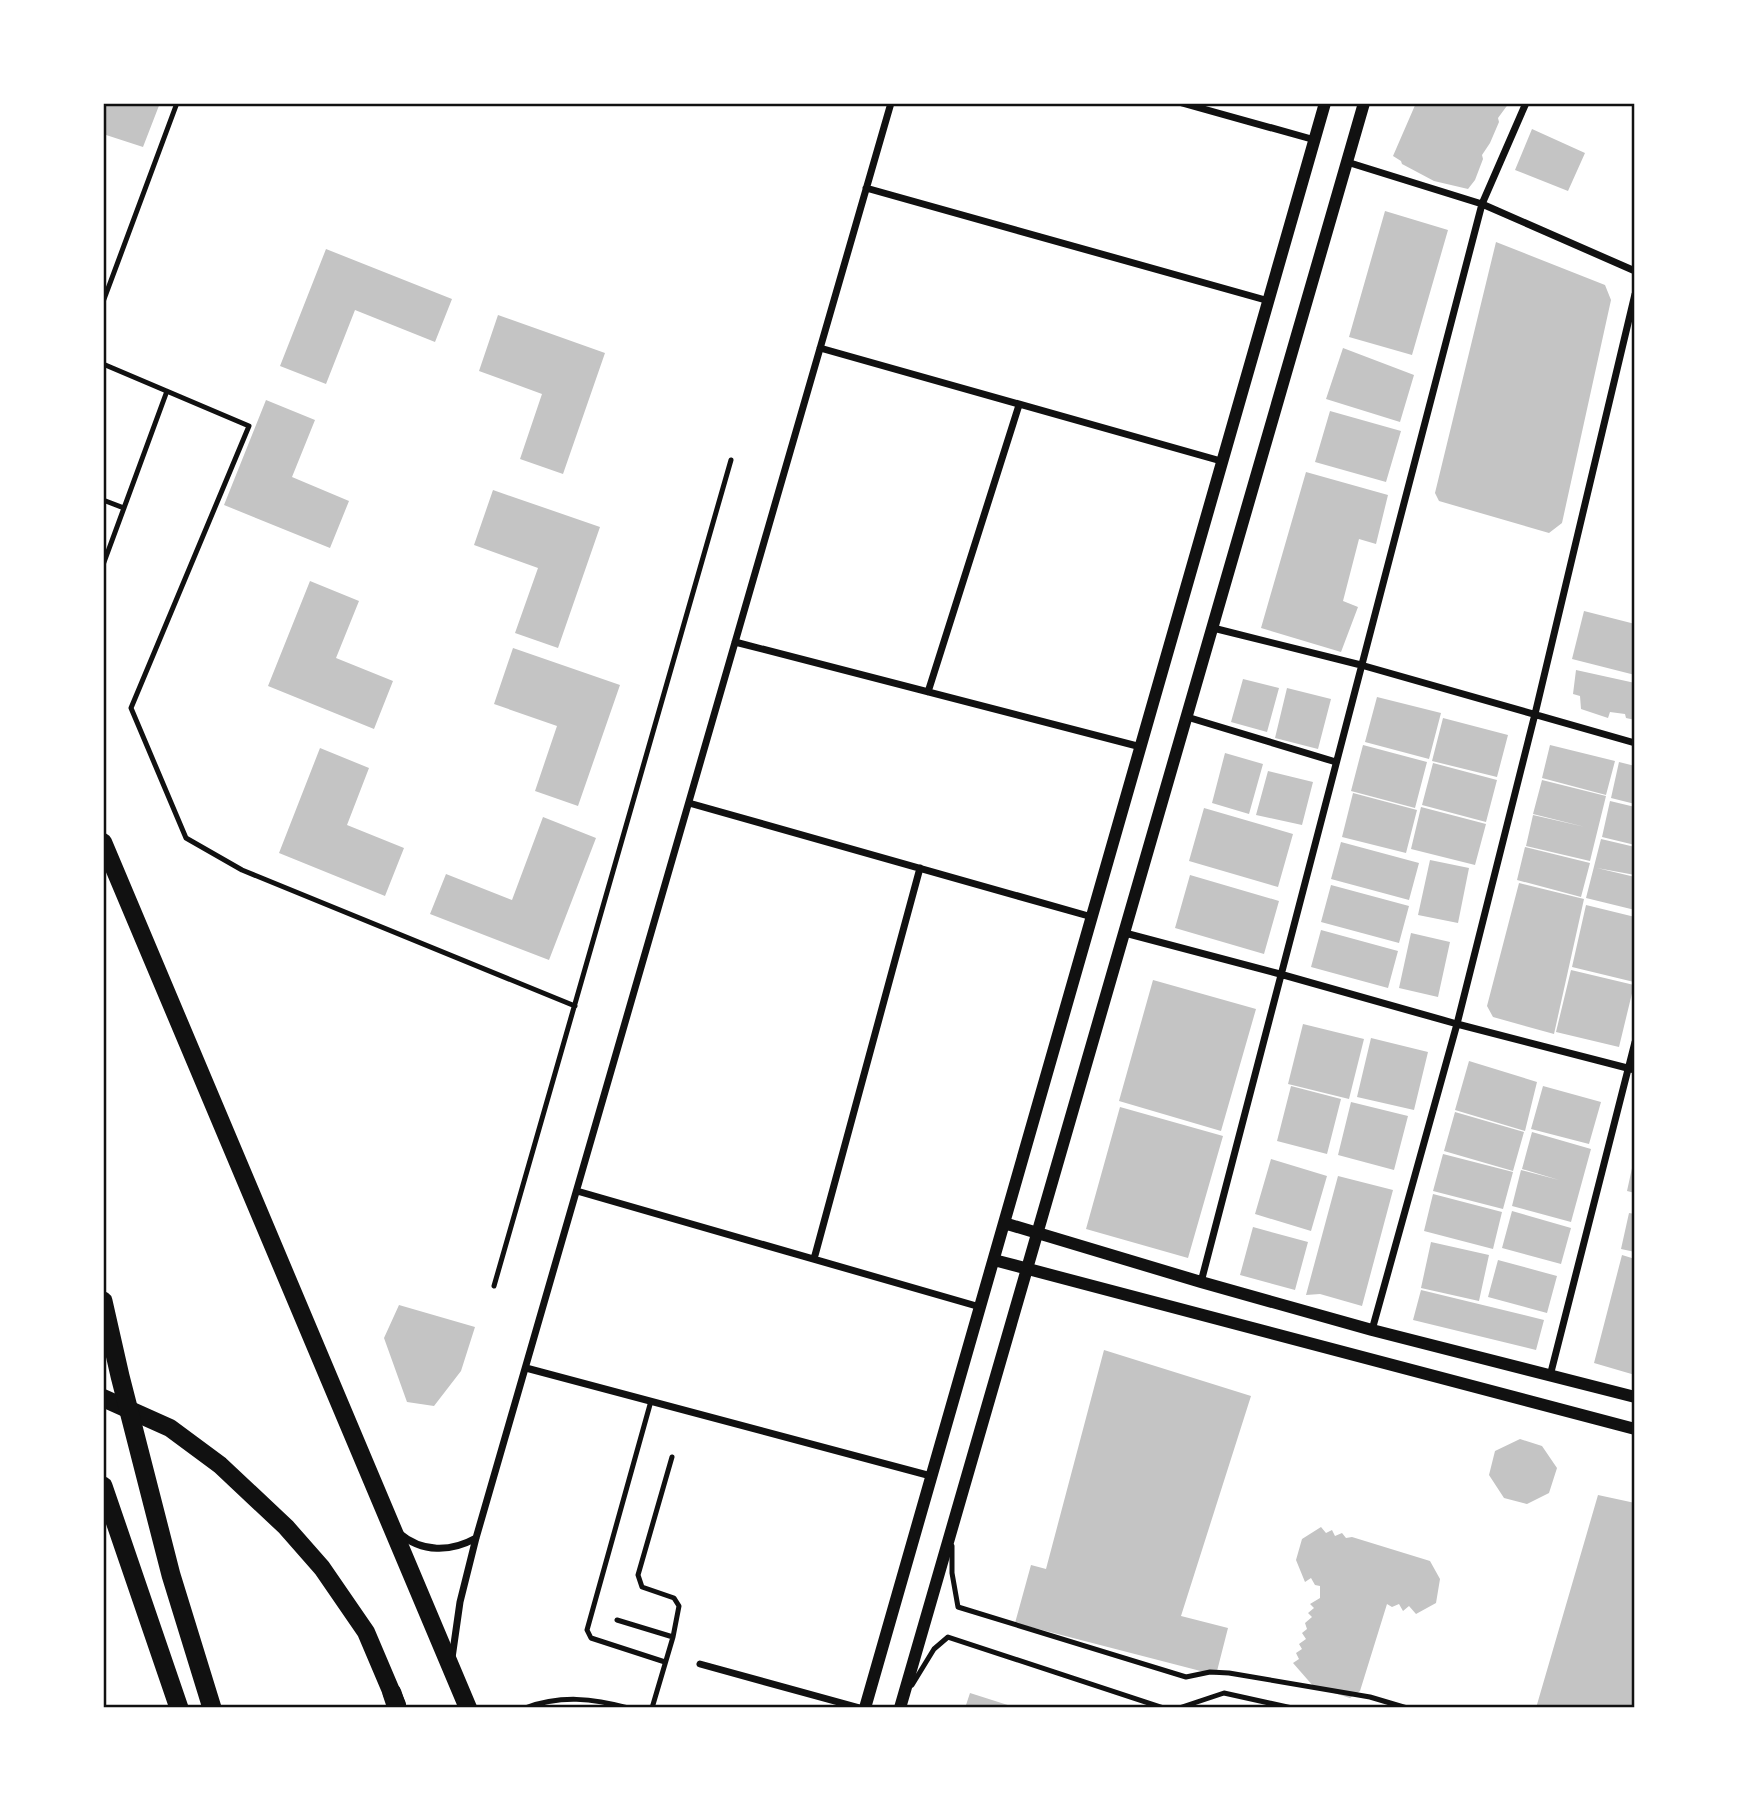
<svg xmlns="http://www.w3.org/2000/svg" width="1738" height="1811" font-family="Helvetica,sans-serif">
	<style>
		.building { fill: #c4c4c4 }
		.lines { fill: none; stroke-linecap: round; stroke-linejoin: round }
		.service { stroke: #111; stroke-width: 5 }
		.minor { stroke: #111; stroke-width: 7 }
		.tertiary { stroke: #111; stroke-width: 12 }
		.primary { stroke: #111; stroke-width: 18 }
		.motorway { stroke: #111; stroke-width: 19 }
		.neatline { fill: none; stroke: #111; stroke-width: 2.5 }
	</style>
	<rect width="100%" height="100%" fill="#fff"/>
	<path class="building" d="M103,103H160L143,147L103,134Z
		M1416,103H1509L1498,118L1499,122L1490,143L1482,155L1483,159L1475,180L1468,189L1434,181L1402,164L1401,161L1393,156Z
		M1532,129L1585,153L1568,191L1515,170Z
		M1385,211L1448,230L1412,355L1349,337Z
		M1496,242L1605,285L1611,300L1562,523L1549,533L1439,501L1435,493Z
		M326,249L452,299L435,342L355,310L326,384L280,366Z
		M498,315L605,353L563,474L520,459L542,394L479,371Z
		M1343,348L1414,375L1400,422L1326,399Z
		M266,400L315,420L292,477L349,501L330,548L224,505Z
		M1330,411L1401,431L1386,482L1315,462Z
		M1306,472L1388,495L1376,544L1359,539L1343,601L1358,607L1341,652L1261,628Z
		M493,490L600,527L558,648L515,633L538,568L474,545Z
		M310,581L359,601L336,658L393,681L374,729L268,686Z
		M1584,611L1635,624V675L1572,659Z
		M513,648L620,685L578,806L535,791L557,726L494,704Z
		M1576,670L1635,683V720L1626,718L1625,714L1610,712L1608,718L1581,709L1580,696L1573,694Z
		M1243,679L1279,688L1267,732L1231,722Z
		M1287,688L1331,699L1318,749L1275,738Z
		M1377,697L1441,713L1429,759L1365,742Z
		M1443,718L1508,735L1497,777L1432,761Z
		M1363,745L1427,762L1415,808L1351,791Z
		M1550,745L1615,761L1606,795L1542,778Z
		M320,748L369,768L347,825L404,848L385,896L279,853Z
		M1225,753L1263,764L1249,814L1212,803Z
		M1619,762L1635,766V804L1611,798Z
		M1433,763L1497,780L1486,822L1422,805Z
		M1268,771L1313,782L1302,825L1256,815Z
		M1542,780L1606,796L1590,861L1526,846L1533,815L1585,827L1533,814Z
		M1353,793L1417,810L1406,853L1342,837Z
		M1610,801L1635,807V845L1602,837Z
		M1421,807L1486,824L1475,865L1411,849Z
		M1204,808L1293,834L1278,887L1189,861Z
		M543,817L596,838L549,960L430,914L446,874L512,900Z
		M1601,839L1635,847V875L1597,868L1635,877V910L1586,898Z
		M1341,842L1419,863L1409,900L1331,879Z
		M1525,847L1590,863L1581,897L1517,880Z
		M1430,860L1469,868L1458,923L1418,915Z
		M1190,875L1279,901L1264,954L1175,928Z
		M1519,883L1584,899L1554,1034L1493,1017L1487,1006Z
		M1331,885L1409,906L1399,943L1321,922Z
		M1586,905L1635,917L1634,982L1572,967Z
		M1321,930L1398,951L1388,988L1311,967Z
		M1411,933L1450,942L1438,997L1399,988Z
		M1571,970L1634,985L1619,1047L1556,1032Z
		M1153,980L1256,1009L1221,1131L1119,1101Z
		M1303,1024L1364,1039L1349,1099L1288,1084Z
		M1371,1038L1428,1052L1414,1110L1357,1097Z
		M1469,1061L1537,1082L1525,1131L1455,1110Z
		M1291,1086L1341,1099L1327,1154L1277,1141Z
		M1543,1086L1601,1102L1589,1144L1531,1129Z
		M1351,1102L1408,1116L1394,1170L1338,1155Z
		M1120,1107L1223,1136L1188,1258L1086,1229Z
		M1455,1112L1524,1132L1513,1171L1444,1151Z
		M1532,1132L1591,1149L1571,1222L1512,1206L1521,1170L1559,1180L1522,1169Z
		M1443,1154L1513,1172L1503,1209L1433,1191Z
		M1271,1159L1327,1176L1311,1231L1255,1214Z
		M1634,1159H1635V1193L1627,1191Z
		M1338,1176L1393,1190L1362,1306L1320,1294L1306,1295Z
		M1433,1194L1502,1212L1493,1249L1424,1231Z
		M1512,1211L1571,1228L1561,1264L1502,1248Z
		M1629,1213L1635,1214V1252L1621,1249Z
		M1253,1227L1308,1242L1295,1290L1240,1275Z
		M1431,1242L1489,1255L1479,1301L1421,1288Z
		M1622,1255L1635,1259V1375L1594,1363Z
		M1498,1260L1557,1276L1547,1313L1488,1297Z
		M1421,1290L1544,1320L1536,1350L1413,1320Z
		M399,1305L475,1327L461,1371L434,1406L407,1402L384,1338Z
		M1104,1350L1251,1396L1181,1616L1228,1628L1216,1675L1015,1623L1031,1565L1046,1569Z
		M1520,1439L1542,1446L1557,1468L1549,1493L1527,1504L1504,1498L1489,1475L1495,1451Z
		M1598,1495L1635,1503V1708H1536Z
		M1321,1527L1326,1533L1332,1530L1335,1536L1342,1533L1346,1538L1352,1537L1430,1561L1440,1579L1436,1603L1416,1614L1409,1606L1403,1611L1399,1604L1392,1607L1387,1604L1360,1691L1350,1698L1314,1687L1293,1663L1299,1659L1296,1653L1302,1649L1299,1644L1306,1639L1302,1633L1307,1629L1305,1623L1312,1617L1308,1613L1314,1608L1310,1604L1320,1598V1586L1315,1585L1311,1578L1305,1582L1296,1560L1302,1539Z
		M970,1693L1014,1707V1708H965Z"/>
	<g class="lines">
		<path class="service" d="M103,302L177,103
			M103,364L249,426L131,708L186,838L242,870L575,1006
			M103,500L124,508
			M103,565L167,391
			M494,1286L731,460
			M651,1401L587,1630L591,1638L665,1662
			M952,1546V1573L958,1607L1186,1677L1210,1672L1229,1673L1370,1697L1407,1708
			M617,1620L673,1637
			M912,1685L934,1649L948,1637L1164,1708
			M525,1708C560,1695 593,1698 628,1708
			M652,1708L673,1637L679,1606L674,1598L642,1587L638,1575L672,1457
			M1179,1708L1224,1693L1292,1708"/>
		<path class="minor" d="M1182,103L1315,140
			M1347,162L1482,204L1635,271
			M866,188L1269,301
			M820,348L1221,461
			M1213,628L1361,665L1635,743
			M735,642L1141,747
			M928,692L1019,405
			M1187,717L1336,762
			M689,803L1092,917
			M1125,933L1280,974L1457,1024L1635,1070
			M577,1191L980,1307
			M814,1259L920,868
			M1201,1282L1482,204L1526,103
			M1372,1330L1457,1024L1535,714L1635,294
			M526,1368L931,1476
			M1550,1376L1635,1042
			M399,1533C422,1553 451,1552 476,1538
			M452,1658L460,1602L476,1538L891,103
			M700,1664L860,1708"/>
		<path class="tertiary" d="M1004,1223L1201,1282L1372,1330L1635,1397
			M994,1260L1635,1429
			M865,1708L1325,103
			M900,1708L1364,103"/>
		<path class="primary" d="M103,842L468,1708
			M103,1398L170,1428L220,1465L286,1527L322,1568L366,1632L397,1705"/>
		<path class="motorway" d="M103,1301L120,1376L171,1575L212,1708
			M103,1486L179,1708
			M392,1693L397,1708"/>
	</g>
	<rect width="1738" height="1811" fill="none" stroke="#ffffff" stroke-width="210"/>
	<rect x="105" y="105" width="1528" height="1601" class="neatline"/>
</svg>
